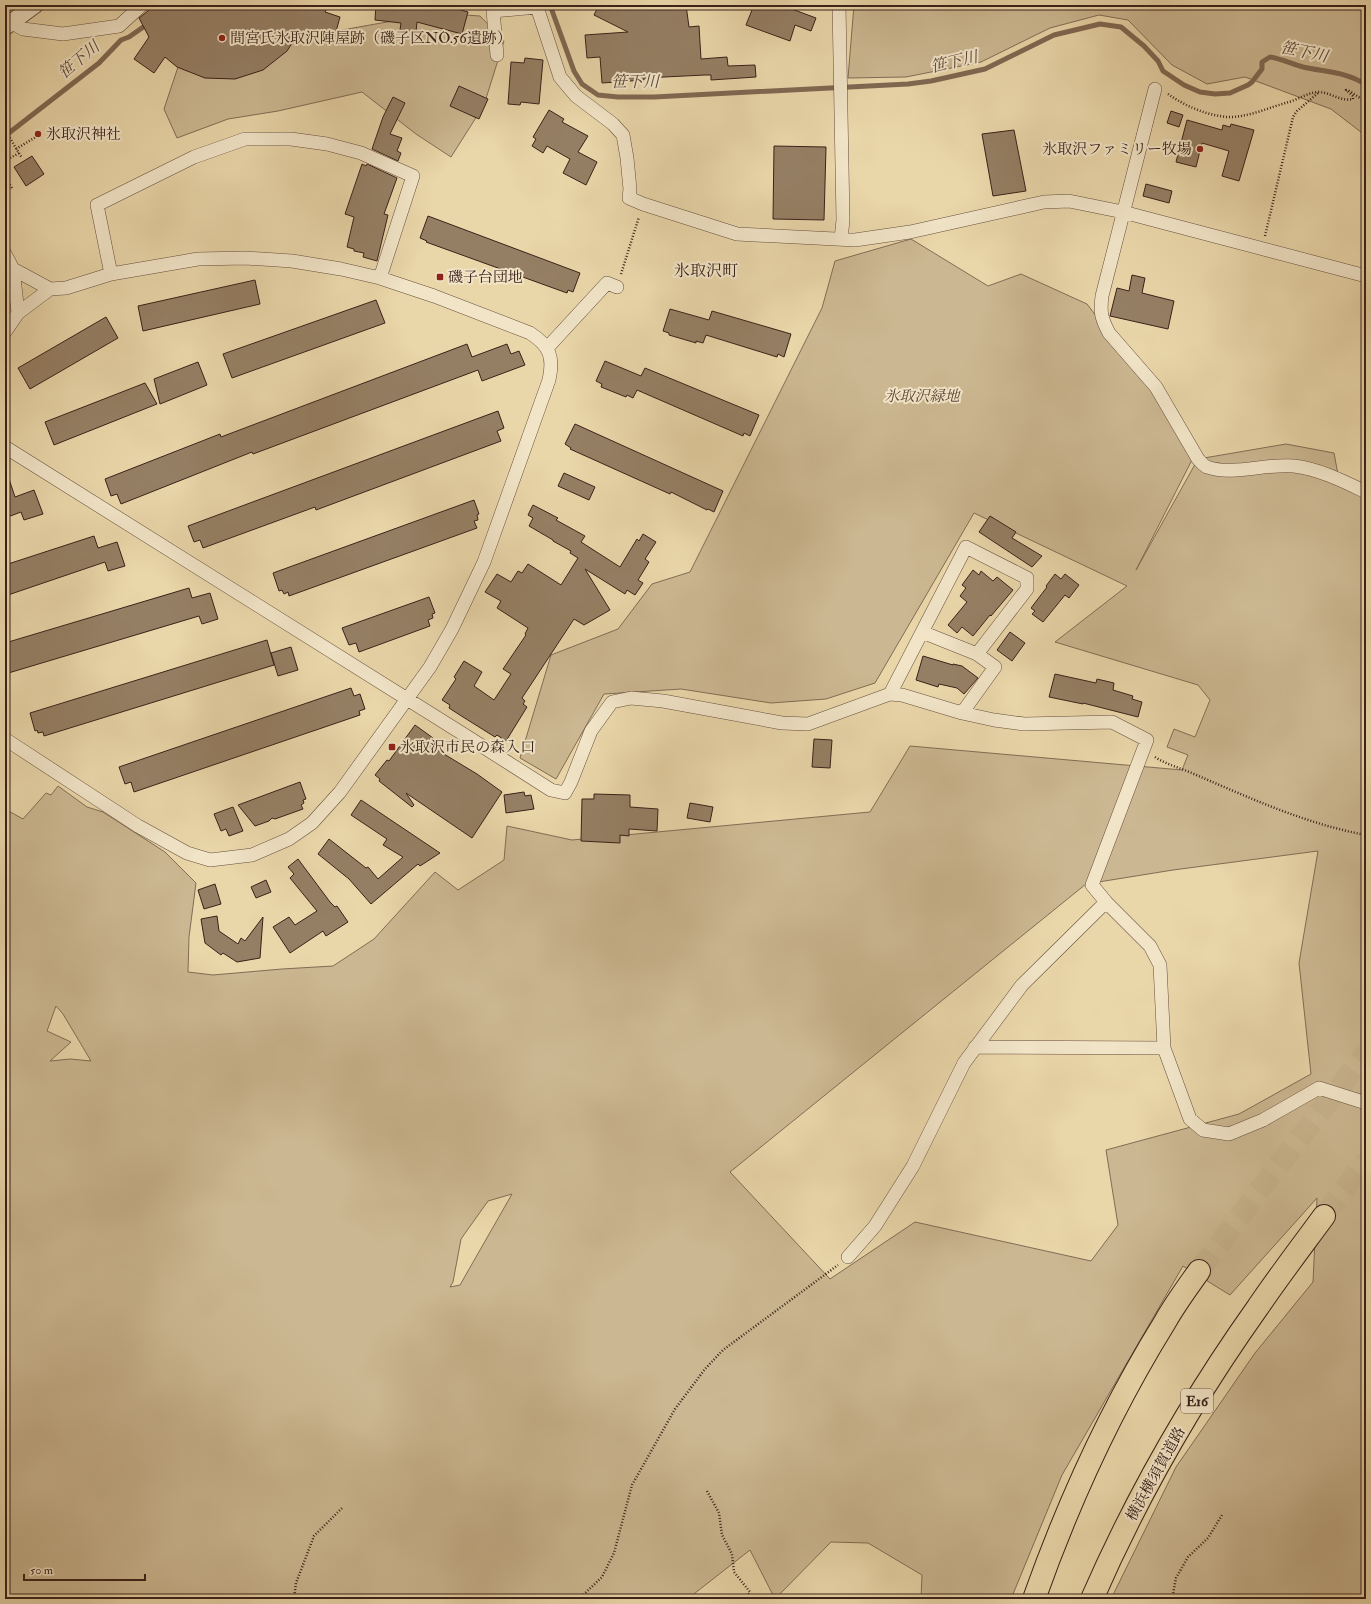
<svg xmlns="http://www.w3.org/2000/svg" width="1371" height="1604" font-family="'IM FELL Double Pica','Noto Serif JP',serif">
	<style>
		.green { fill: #cbb791; stroke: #826c55; fill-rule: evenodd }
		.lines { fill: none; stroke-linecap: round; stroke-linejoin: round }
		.stream { stroke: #806852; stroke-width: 5 }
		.building { fill: #957f64; stroke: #3a2119 }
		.motorway-tunnel { stroke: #c6b28c; stroke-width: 22; stroke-dasharray: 22 11; stroke-linecap: butt }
		.minor-casing { stroke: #664e3d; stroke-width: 14 }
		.tertiary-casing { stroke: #664e3d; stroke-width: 18 }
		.motorway-casing { stroke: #3a2119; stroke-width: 24 }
		.path { stroke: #3a2119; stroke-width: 2.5; stroke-dasharray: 1 2; stroke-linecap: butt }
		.minor { stroke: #f1e4c7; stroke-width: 13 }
		.tertiary { stroke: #f1e4c7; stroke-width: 16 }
		.motorway { stroke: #e9d6a9; stroke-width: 22 }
		.poi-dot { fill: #8f2418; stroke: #f1e4c7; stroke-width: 1.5 }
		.labels { text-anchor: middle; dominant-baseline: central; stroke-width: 4; stroke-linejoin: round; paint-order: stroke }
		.shield { fill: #f1e4c7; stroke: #715c4d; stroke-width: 1 }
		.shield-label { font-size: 14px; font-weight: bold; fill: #3a2119 }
		.poi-label { font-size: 15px; fill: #3a2119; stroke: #f1e4c7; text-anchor: start }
		.park-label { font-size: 15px; font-style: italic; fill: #5e4637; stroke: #f1e4c7 }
		.street-label { font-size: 15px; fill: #3a2119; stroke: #f1e4c7 }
		.water-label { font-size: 16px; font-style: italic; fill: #5d4536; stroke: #f1e4c7 }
		.neighbourhood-label { font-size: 16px; fill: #3a2119; stroke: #f1e4c7 }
	</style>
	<rect width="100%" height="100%" fill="#e9d6a9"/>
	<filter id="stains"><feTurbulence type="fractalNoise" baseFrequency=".005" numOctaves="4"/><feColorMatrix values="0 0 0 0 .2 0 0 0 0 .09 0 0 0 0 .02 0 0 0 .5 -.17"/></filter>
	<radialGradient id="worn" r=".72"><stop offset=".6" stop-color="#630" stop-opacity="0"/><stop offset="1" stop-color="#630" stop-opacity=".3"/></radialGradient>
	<path class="green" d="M854,5H1366V136L1331,109L1245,77L1207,84L1172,65L1128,20L1099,15L1050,28L981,62L906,77L848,78Z
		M437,13L480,16L504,41L484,105L451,157L416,134L362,92L278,111L228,119L177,138L164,109L178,67L225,51Z
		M911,239L988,286L1021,274L1087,304L1198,448L1136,570L1198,459L1286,444L1334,453L1339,480L1366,483V1599H1111L1176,1467L1255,1353L1313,1282L1317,1198L1230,1295L1183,1266L1062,1475L1011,1599H921L922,1575L868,1543L831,1542L775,1599L750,1550L690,1597V1599H5V809L23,819L46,793L51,795L58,786L87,807L103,812L165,852L196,883L189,937L188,972L213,975L282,969L333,966L374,939L435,872L458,890L504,860L507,826L572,840L870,812L910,746L1182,770L1188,755L1167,747L1174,729L1195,737L1210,700L1198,685L1055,642L1127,586L974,513L875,683L826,699L771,703L681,689L604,694L556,779L520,758L551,655L618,629L652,584L690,572L822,308L835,261ZM1318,851L1299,963L1311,1074L1239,1114L1106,1150L1118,1225L1091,1261L915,1222L830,1279L730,1172L1086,884L1173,870ZM56,1006L63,1014L91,1061L70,1059L50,1061L71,1042L47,1031ZM512,1194L460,1285L450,1287L453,1282L461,1239L488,1201Z"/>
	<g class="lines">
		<path class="stream" d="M550,5L574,71L582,84L598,95L618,97H654L908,84L931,81L985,69L1054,35L1100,24L1121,27L1144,46L1158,61L1163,71L1184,85L1200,92L1215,94L1230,93L1248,85L1252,82L1262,69V62L1270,57C1282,59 1292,64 1303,67C1325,72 1348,72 1366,85
			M5,136L99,63L121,40L129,37L149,23"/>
	</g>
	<path class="building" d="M150,5H310L326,10L325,12L340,17L334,39L331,38L330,42L299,32L287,51L263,70L235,79L205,78L177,67L165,57L154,73L134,59L149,37L139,18L148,11Z
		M376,5H444L468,12L462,34L417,22L416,32L400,30L401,23L375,20Z
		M599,5H686L689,27L699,26L701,59L727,57L728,66L755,65L756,77L711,80V75H705L644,78V80L602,83L600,57L587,58L585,35L628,32L594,15Z
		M754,5H781L816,18L811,31L795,25L790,41L746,25Z
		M525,58L543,60L539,104L521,102L520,105L508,104L511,62L524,63Z
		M459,86L488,99L479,119L450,106Z
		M393,97L405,103L390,134L402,138L397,151L401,153L398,161L372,149L383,117Z
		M549,110L564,119L562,122L588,136L578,152L597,162L586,185L563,173L570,159L547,146L543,153L532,146L536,139L533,137Z
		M1171,111L1183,115L1179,127L1167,123Z
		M1187,120L1222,130L1223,125L1230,127L1231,124L1254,130L1239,181L1222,176L1229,151L1202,143L1196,167L1176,162Z
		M1014,130L1026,191L993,196L982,134Z
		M774,146L826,147L824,220L773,219Z
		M32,156L44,174L26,186L14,167Z
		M362,164L366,166L367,164L397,178L384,214L388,215L377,261L363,257L364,253L354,251V249L347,247L354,217L345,214Z
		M1146,184L1172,191L1169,203L1143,196Z
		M428,216L580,273L573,292L568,290L567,293L426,242L427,241L420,238Z
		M1132,275L1145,278L1142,293L1174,301L1168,329L1110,316L1117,288L1129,291Z
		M255,280L260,304L143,331L138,306Z
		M376,300L385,323L232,378L223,354Z
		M670,309L709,320L712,311L791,334L784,357L778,354L777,357L706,335L703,343L696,341V343L669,335V333L663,331Z
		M106,317L118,338L30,389L18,368Z
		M467,344L472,357L507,344L511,354L519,351L525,365L482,381L478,370L253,454L252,452L121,504L117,494L111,496L105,479L220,434L221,437Z
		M605,361L641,376L645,368L759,415L750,436L744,433L743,436L637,390L633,398L627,395L626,397L601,387L602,384L596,381Z
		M198,362L207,385L160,404L154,379Z
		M145,383L157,404L54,445L45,422Z
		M498,411L504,428L497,431L501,441L316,510L315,507L203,548L200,540L194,542L188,526Z
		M575,424L723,491L714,512L708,509L707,510L671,492L670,494L570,449L571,448L565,444Z
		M5,473H7L15,497L34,490L43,514L24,520L21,512L5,518Z
		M564,473L595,487L589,500L558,486Z
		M474,500L479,514L477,515L478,520L474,521L477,528L289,596L288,592L284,594L282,590L279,591L273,573Z
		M533,505L558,518L556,520L585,536L581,542L620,567L637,539L639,541L643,534L656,542L645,559L649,562L638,580L643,583L635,595L627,590L625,594L585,569L610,610L584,625L574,619L522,698L525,701L523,704L527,707L506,741L497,735L495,737L463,717L449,708L450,705L442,700L456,679L454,677L464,661L482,672L474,686L494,700L511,674L503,669L526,635L525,634L528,628L497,608L501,601L485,592L497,574L511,582L518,571L522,573L528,564L561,585L578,558L570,553L571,551L553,541V540L529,526L533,518L528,515Z
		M990,516L1016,532L1012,538L1042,556L1032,567L979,532Z
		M94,536L98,548L117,542L125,566L108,571L105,562L5,596V565Z
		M973,570L979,575L981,571L993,581L997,577L1013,590L991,616L990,615L973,636L962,627L957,633L948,625L967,602L960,596L966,588L962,585Z
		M1055,574L1061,579L1065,574L1079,585L1069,598L1065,595L1043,622L1032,614L1035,611L1031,608L1047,587L1046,586Z
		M189,588L192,598L210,593L218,619L202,624L199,616L5,674V643Z
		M429,597L435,613L432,614L433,618L428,620L430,626L359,652L356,643L349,645L342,628Z
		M1010,632L1025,643L1012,661L997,650Z
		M267,640L274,665L44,736L43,732L38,733L37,730L35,731L30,713Z
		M291,647L298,670L278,676L271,653Z
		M923,656L953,665V664L962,666L978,678L964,694L957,688L939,684L938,687L916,680Z
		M1055,674L1096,683L1097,679L1114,683L1113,690L1133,696L1132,699L1142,702L1138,717L1083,703V704L1049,697Z
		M351,688L354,696L360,694L365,709L359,711L360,715L134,792L131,782L125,784L119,767Z
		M415,725L433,738L429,745L477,774L502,792L472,838L406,793L414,805L412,807L379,781L380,779L375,775L387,760L389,761Z
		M814,739L832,740L830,768L812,767Z
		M300,782L306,799L303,800L304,803L301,805L303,809L275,819L272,818L269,821L255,826L238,805Z
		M524,792L525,796L531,795L534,809L506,813L504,795Z
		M594,794L630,795V807L658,809L657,831L629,829V836L620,835V843L581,841L582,799H594Z
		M361,800L440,853L420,866L418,864L371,904L349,879L318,854L329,839L366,868L368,867L378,879L403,857L383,845L387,839L351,815Z
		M690,803L713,807L710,822L687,818Z
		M233,807L243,831L229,836L226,829L221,831L214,814Z
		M298,859L330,902L335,907L337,906L348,922L326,936L323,931L290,953L273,927L289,917L295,925L317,911L290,878L294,874L288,867Z
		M266,880L271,892L256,898L251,887Z
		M215,884L221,904L204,909L198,890Z
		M217,916L219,931L238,944L241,938L245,941L263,917L260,958L237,962L223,953L221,955L205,943L201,919Z"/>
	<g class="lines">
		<path class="motorway-tunnel" d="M1324,1216L1366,1160
			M1199,1271L1261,1188L1366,1053"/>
		<defs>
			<path id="minor" d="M538,5L537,7L560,77L576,96L613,124L623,135L627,158L630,189L629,198L643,204L737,234L855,240L910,232L1044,202L1069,201L1123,212L1366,276
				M839,5L843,220L841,239
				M5,19L23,29L63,34L119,26L142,5
				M497,55L493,11L537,7
				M1155,89L1102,296C1100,312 1101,318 1109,333L1156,387L1198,459C1201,462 1204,466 1207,467C1232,476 1268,463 1294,466C1319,469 1343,481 1366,492
				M5,254L13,269L18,313
				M13,269L50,289
				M111,274L97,205L194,157L245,139H291L327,144L361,153L413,176L380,278
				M5,332L18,313L50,289L66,288L111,274L198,259L245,258L292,261L341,269L380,278L434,296L530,333C550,346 554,357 549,380L484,562L452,629L430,667L340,792L312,823L289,839L252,855L210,860L187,853L138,826L5,739
				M547,348L607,283L617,287
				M5,447L463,734L551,790L565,793L571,782L591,731L612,702L631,698L663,701L782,723L808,724L890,694L902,695L962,713L994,720L1024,724L1112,722L1147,740L1092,885L1106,902L1150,946L1160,965L1164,1048L1190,1119L1203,1130L1229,1134L1263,1120L1319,1088L1366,1103
				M922,632L977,654L995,667L962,713
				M890,694L966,547L1027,578V589L977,654
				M975,1047L1164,1048
				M848,1257L875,1226L913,1166L964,1063L1022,985L1106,902"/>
			<path id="tertiary" d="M5,27L35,5"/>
			<path id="motorway" d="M1034,1599C1068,1503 1111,1409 1165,1322C1175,1304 1187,1288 1199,1271
				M1092,1599C1136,1498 1194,1397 1258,1307C1279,1276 1302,1246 1324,1216"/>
		</defs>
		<use href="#minor" class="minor-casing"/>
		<use href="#tertiary" class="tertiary-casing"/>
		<use href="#motorway" class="motorway-casing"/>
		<path class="path" d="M1168,94C1185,106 1206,115 1227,117C1247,118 1270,107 1289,102C1299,99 1307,93 1318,92C1330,92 1341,102 1353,99V96L1346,90H1348L1366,102
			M5,130L22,158
			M16,149L39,135
			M5,161L19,153
			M5,177L12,188
			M1265,236L1293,117L1297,111L1318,93
			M621,274L639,217
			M1155,757C1167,765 1181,768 1194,774C1250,798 1306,824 1366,835
			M707,1491L719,1513L722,1535L732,1554L734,1572L750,1592L746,1599
			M294,1599L296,1583L314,1536L342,1508
			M579,1599L602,1577L614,1553L632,1485L675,1409L705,1369L723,1350L838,1265
			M1172,1599L1176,1578L1188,1557L1208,1538L1222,1515
			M1364,1599L1366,1593"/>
		<use href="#minor" class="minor"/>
		<use href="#tertiary" class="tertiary"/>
		<use href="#motorway" class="motorway"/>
	</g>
	<g class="poi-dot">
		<circle cx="222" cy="38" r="4"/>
		<circle cx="38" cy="134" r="4"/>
		<circle cx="1200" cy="149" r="4"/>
		<rect x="436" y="273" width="8" height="8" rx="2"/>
		<rect x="388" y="743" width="8" height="8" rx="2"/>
	</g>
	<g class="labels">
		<rect class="shield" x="1181" y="1389" width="32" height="24" rx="3"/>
		<g class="shield-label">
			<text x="1197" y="1401">E16</text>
		</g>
		<g class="poi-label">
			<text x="230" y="38">間宮氏氷取沢陣屋跡（磯子区NO.56遺跡）</text>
			<text x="46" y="134">氷取沢神社</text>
			<text x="1192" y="149" text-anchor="end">氷取沢ファミリー牧場</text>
			<text x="448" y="277">磯子台団地</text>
			<text x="400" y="747">氷取沢市民の森入口</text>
		</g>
		<g class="park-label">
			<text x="922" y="396">氷取沢緑地</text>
		</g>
		<g class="street-label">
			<text transform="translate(1156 1474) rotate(-61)">横浜横須賀道路</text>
		</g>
		<g class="water-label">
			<text transform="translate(1304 52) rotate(12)">笹下川</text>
			<text transform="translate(79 60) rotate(-40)">笹下川</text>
			<text transform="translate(954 62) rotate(-13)">笹下川</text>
			<text x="635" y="82">笹下川</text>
		</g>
		<g class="neighbourhood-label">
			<text x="706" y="271">氷取沢町</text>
		</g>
	</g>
	<rect width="1371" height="1604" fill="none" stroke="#e9d6a9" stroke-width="20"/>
	<rect x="6" y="6" width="1359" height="1592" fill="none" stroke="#3a2119" stroke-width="2"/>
	<rect x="10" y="10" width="1351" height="1584" fill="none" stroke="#3a2119"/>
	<path d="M24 1574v6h121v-6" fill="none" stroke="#3a2119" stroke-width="2"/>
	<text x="30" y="1574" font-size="12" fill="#3a2119" stroke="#f1e4c7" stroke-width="3" paint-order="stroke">50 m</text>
	<rect width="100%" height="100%" filter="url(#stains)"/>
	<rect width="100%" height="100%" fill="url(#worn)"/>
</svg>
